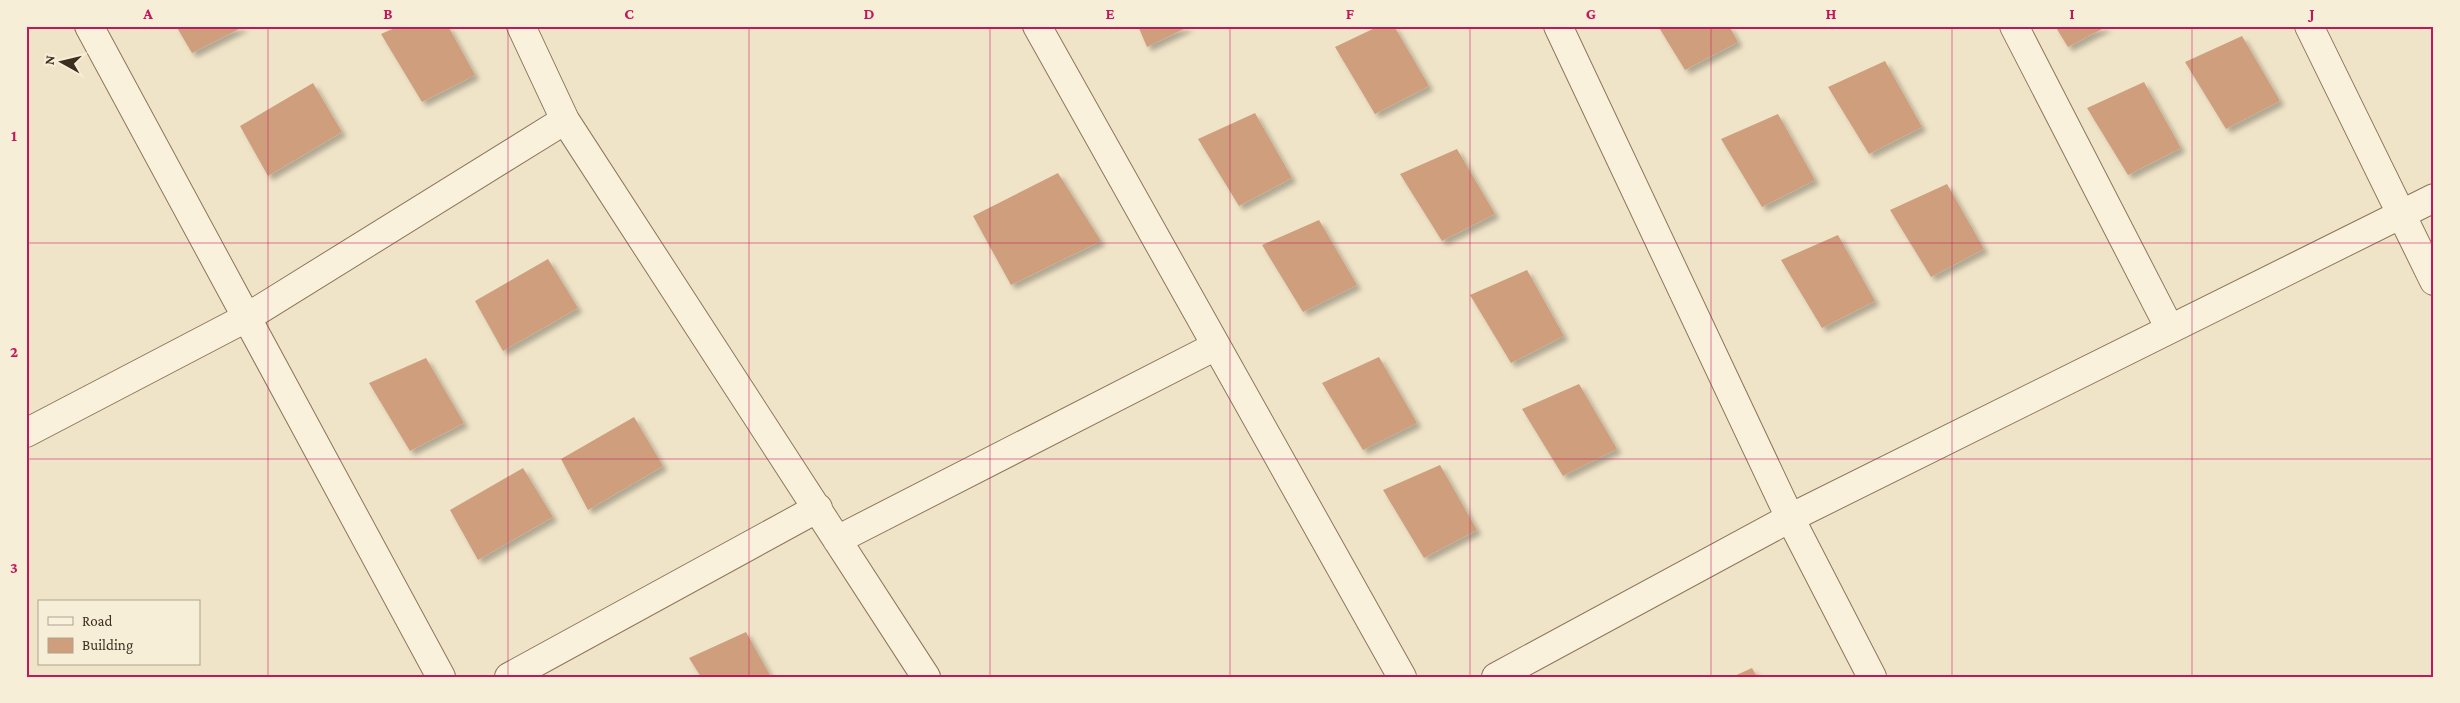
<svg xmlns="http://www.w3.org/2000/svg" width="2460" height="703" font-family="'Crimson Pro',serif">
	<style>
		.building { fill: #cf9f7d; filter: url(#shadow) }
		.lines { fill: none; stroke-linecap: round; stroke-linejoin: round }
		.street-casing { stroke: #8d765c; stroke-width: 30 }
		.street { stroke: #faf1dc; stroke-width: 28 }
		.grid { fill: none; stroke: #c2185b; stroke-width: 1; stroke-opacity: 0.55 }
		.neatline { fill: none; stroke: #c2185b; stroke-width: 2 }
		.grid-label { font-size: 16px; text-anchor: middle; font-weight: bold; fill: #c2185b }
	</style>
	<defs>
		<filter id="shadow"><feDropShadow dx="4.5" dy="4.5" stdDeviation="2.5" flood-color="#0004"/></filter>
	</defs>
	<rect width="100%" height="100%" fill="#f0e4c8"/>
	<path class="building" d="M176,26H245L192,53Z
		M399,26H448L475,75L422,102L381,34Z
		M1138,26H1190L1147,47Z
		M1379,26H1394L1429,86L1375,114L1335,47Z
		M1658,26H1729L1738,42L1685,70Z
		M2055,26H2108L2068,47Z
		M2242,36L2280,101L2226,129L2185,62Z
		M1885,61L1922,127L1869,154L1828,87Z
		M2144,82L2181,148L2128,175L2087,108Z
		M313,83L342,132L268,176L240,126Z
		M1255,113L1292,178L1239,206L1198,139Z
		M1778,114L1815,180L1762,207L1721,139Z
		M1457,149L1495,214L1442,241L1400,174Z
		M1058,173L1101,241L1011,285L973,216Z
		M1947,184L1984,249L1931,277L1890,210Z
		M1319,220L1357,285L1303,312L1262,245Z
		M1838,235L1875,301L1822,328L1781,260Z
		M548,259L578,308L503,351L475,301Z
		M1527,270L1564,336L1511,363L1470,295Z
		M1379,357L1417,423L1363,450L1322,383Z
		M426,358L464,423L410,451L369,383Z
		M1579,384L1617,449L1563,476L1522,409Z
		M634,417L663,466L588,510L561,459Z
		M1440,465L1477,530L1424,558L1383,490Z
		M523,468L553,517L478,560L450,510Z
		M746,632L771,677H701L689,658Z
		M1752,668L1757,677H1732Z"/>
	<g class="lines">
		<defs>
			<path id="street" d="M89,26L441,677
				M1037,26L1402,677
				M1558,26L1790,518L1872,677
				M2014,26L2170,329
				M2309,26L2434,281
				M565,120L926,677
				M26,433L246,318L565,120L521,26
				M837,540L1216,346
				M509,677L818,508
				M1496,677L1790,518L2434,198"/>
		</defs>
		<use href="#street" class="street-casing"/>
		<use href="#street" class="street"/>
	</g>
	<path class="grid" d="M268,26V677M508,26V677M749,26V677M990,26V677M1230,26V677M1470,26V677M1711,26V677M1952,26V677M2192,26V677M26,243H2434M26,459H2434"/>
	<rect width="2460" height="703" fill="none" stroke="#f7eed8" stroke-width="55"/>
	<rect x="38" y="600" width="162" height="65" fill="#f7eed8" stroke="#ada18e"/>
	<rect x="48" y="617" width="25" height="8" fill="#faf1dc" stroke="#ada18e"/>
	<text x="82" y="626" font-size="15" fill="#3d2e20">Road</text>
	<rect x="48" y="638" width="25" height="15" fill="#cf9f7d" stroke="#ada18e"/>
	<text x="82" y="650" font-size="15" fill="#3d2e20">Building</text>
	<g transform="translate(62 62) rotate(278)" stroke="#f7eed8" stroke-width="4" paint-order="stroke">
	<path d="M0-4L9 19L0 12L-9 19Z" fill="#3d2e20"/>
	<text y="-8" font-size="14" font-weight="bold" text-anchor="middle" fill="#3d2e20">N</text>
	</g>
	<rect x="28" y="28" width="2404" height="648" class="neatline"/>
	<g class="grid-label">
		<text x="148" y="19">A</text>
		<text x="388" y="19">B</text>
		<text x="629" y="19">C</text>
		<text x="869" y="19">D</text>
		<text x="1110" y="19">E</text>
		<text x="1350" y="19">F</text>
		<text x="1591" y="19">G</text>
		<text x="1831" y="19">H</text>
		<text x="2072" y="19">I</text>
		<text x="2312" y="19">J</text>
		<text x="14" y="141">1</text>
		<text x="14" y="357">2</text>
		<text x="14" y="573">3</text>
	</g>
</svg>
